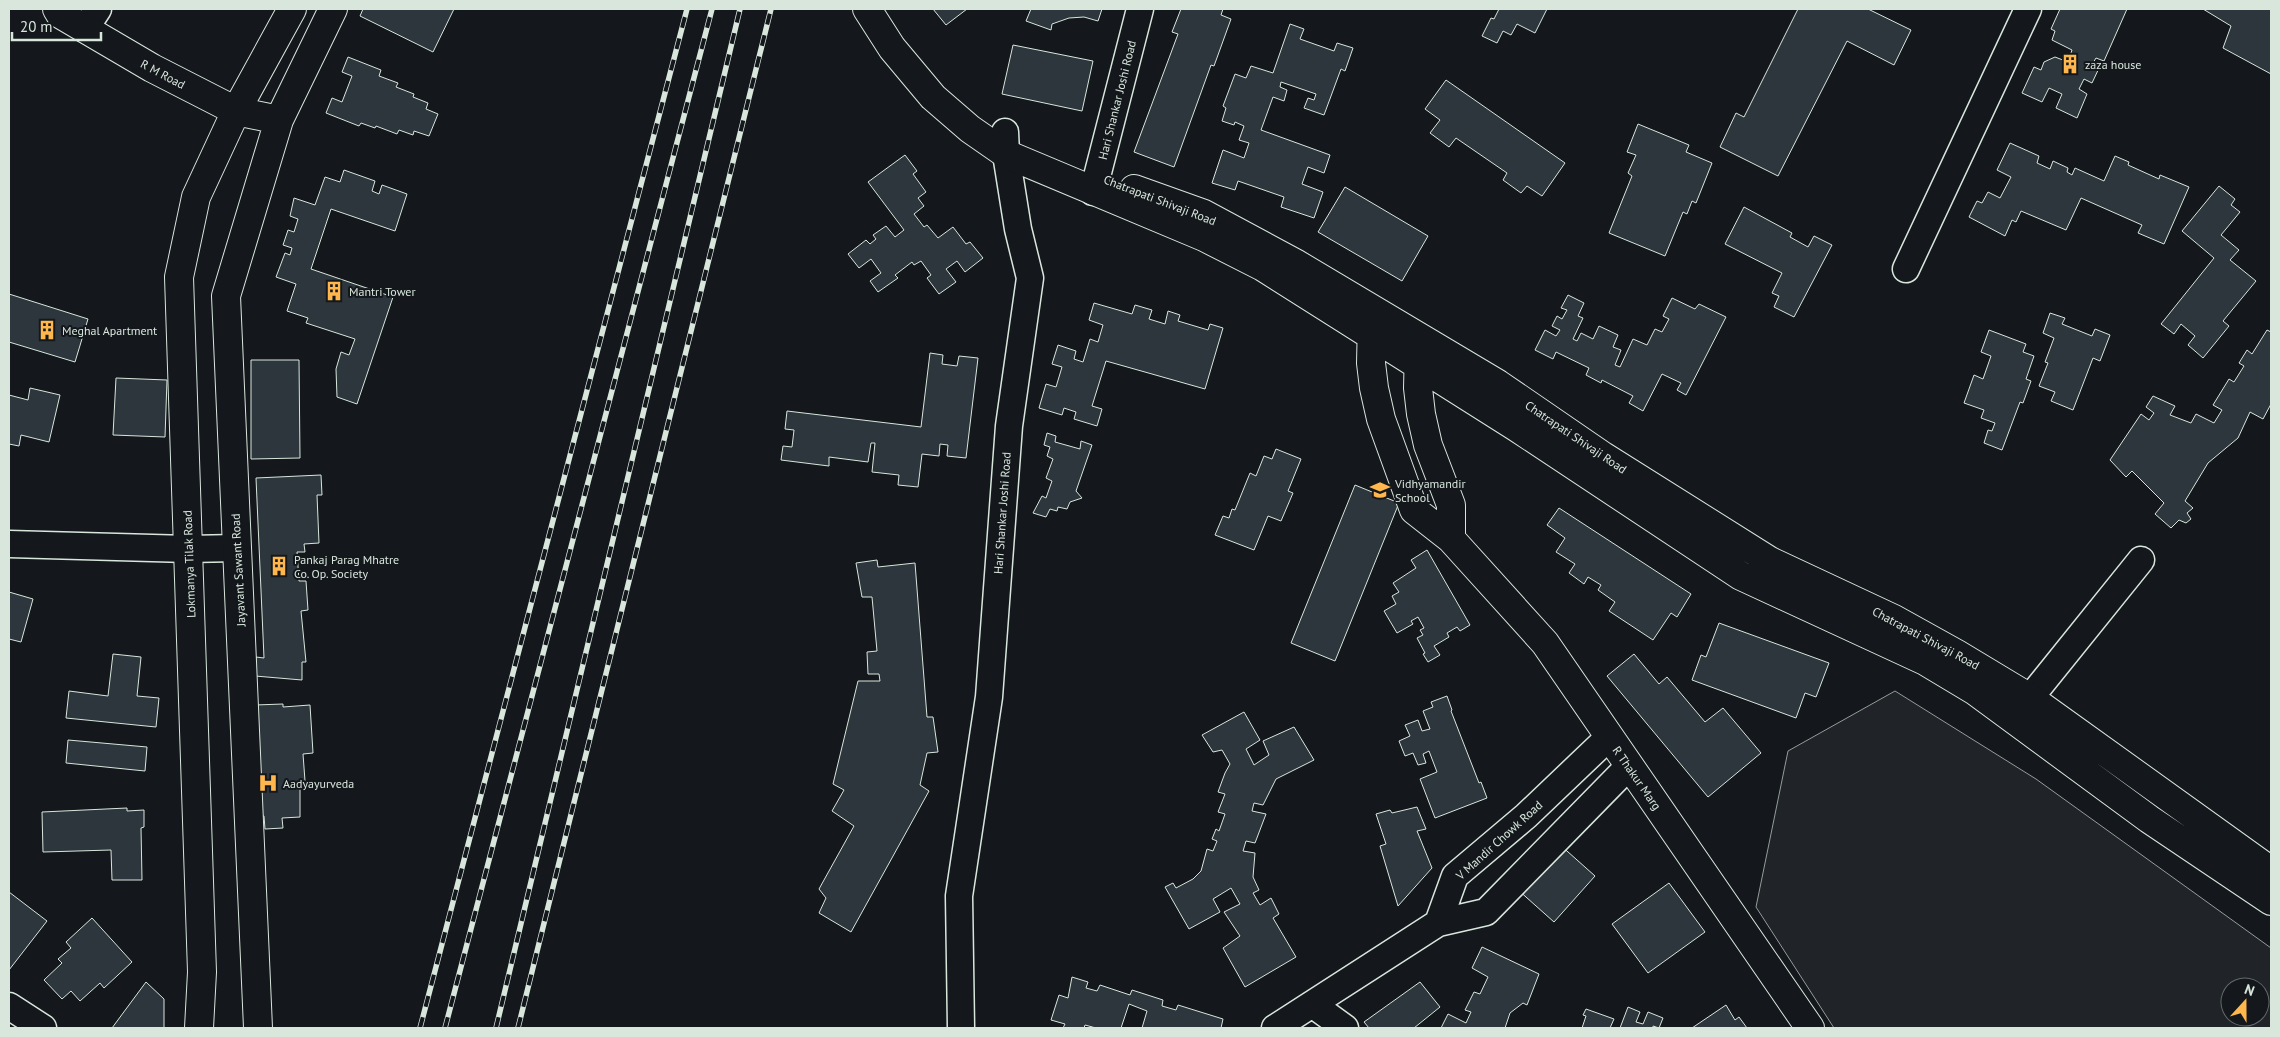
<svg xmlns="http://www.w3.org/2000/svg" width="2280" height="1037" font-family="'PT Sans',sans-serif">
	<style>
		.green { fill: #202428; stroke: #939e99; fill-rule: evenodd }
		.building { fill: #2c363c; stroke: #d8e6dc }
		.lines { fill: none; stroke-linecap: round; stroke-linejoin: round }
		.street-casing { stroke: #d8e6dc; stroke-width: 29 }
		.secondary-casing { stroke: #d8e6dc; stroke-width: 30 }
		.street { stroke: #14181c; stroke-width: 26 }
		.secondary { stroke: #14181c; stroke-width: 28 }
		.rail-casing { stroke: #d8e6dc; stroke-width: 5.5 }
		.rail { stroke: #14181c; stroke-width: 4; stroke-dasharray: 11; stroke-linecap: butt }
		.labels { text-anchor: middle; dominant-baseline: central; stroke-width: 4; stroke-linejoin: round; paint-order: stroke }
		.poi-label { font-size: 12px; fill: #d8e6dc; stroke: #14181c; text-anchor: start }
		.street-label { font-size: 12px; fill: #d8e6dc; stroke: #14181c }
	</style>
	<rect width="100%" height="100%" fill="#14181c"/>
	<path class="green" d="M1895,691L2036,779L2271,948V1028H1834L1756,907L1788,751ZM2230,987H2260V1017H2230Z"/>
	<path class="building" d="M363,9H454L433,52L360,16Z
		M933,9H967L946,25Z
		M1031,9H1102L1098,21L1084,17L1069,18L1052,24L1051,30L1026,21Z
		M1181,9H1223L1221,15L1231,19L1214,66L1211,65L1174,167L1134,152L1178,34L1172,32Z
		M1499,9H1547L1535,33L1517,24L1511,35L1503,31L1497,43L1482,36L1491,18L1494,19Z
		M1798,9H1868L1911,30L1894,65L1847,41L1778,176L1720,147L1736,113L1744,117Z
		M2060,9H2127L2104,61L2096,58L2093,63L2100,66L2092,83L2084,79L2079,89L2087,94L2077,118L2056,108L2062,94L2049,88L2042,102L2022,93L2034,67L2041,70L2044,62L2055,57L2068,62L2072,50L2052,40L2055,31L2051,29Z
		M2203,9H2271V74L2223,48L2231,26Z
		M1290,24L1304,29L1300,39L1334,51L1337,43L1353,48L1345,71L1341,69L1324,115L1304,108L1308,98L1314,100L1316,94L1281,82L1280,87L1287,90L1284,101L1273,97L1261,130L1330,155L1324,173L1308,167L1302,184L1323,192L1314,218L1281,207L1284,197L1238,181L1235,190L1212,183L1223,150L1244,158L1249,143L1239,140L1244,126L1235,122L1234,125L1222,121L1226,108L1223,106L1235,74L1246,78L1251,66L1273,73Z
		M1013,45L1093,61L1082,111L1002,94Z
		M348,57L381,70L379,76L398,83L396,87L414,94L413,97L428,103L426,109L438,114L429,136L414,131L413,135L399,130L397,134L376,126L375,128L361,123L359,126L326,113L332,98L342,102L352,76L342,72Z
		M1446,80L1565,163L1542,196L1527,186L1521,193L1503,180L1507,173L1456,138L1449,147L1430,133L1440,120L1425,109Z
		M1638,124L1689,145L1686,152L1712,163L1696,203L1692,201L1687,214L1683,212L1665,256L1609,233L1632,176L1628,173L1636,155L1627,152Z
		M2010,143L2039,156L2037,163L2050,169L2053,161L2068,168L2067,172L2072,175L2075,168L2104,181L2115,156L2129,162L2128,165L2159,179L2160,175L2189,187L2164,244L2138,233L2142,225L2081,198L2066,230L2021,211L2016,222L2012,220L2005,236L1969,217L1977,201L1982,203L1988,192L2000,198L2011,177L1997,170Z
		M905,155L917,171L913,174L926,192L918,198L924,206L914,214L924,227L927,225L938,238L953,227L966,244L970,242L983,258L965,272L957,261L946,269L956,282L939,294L927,278L931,275L921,261L914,265L912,262L895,275L898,278L878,292L870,281L881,273L871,259L859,268L848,254L866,240L870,244L876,239L873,235L886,226L895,237L904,230L868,182Z
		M344,170L375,181L372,191L379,194L382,185L407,194L395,231L331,209L311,269L393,297L357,404L337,397L336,369L341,352L349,355L355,339L306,323L308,318L287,311L296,284L276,277L285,253L290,255L292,248L283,245L288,230L294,232L298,219L290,216L294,198L315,205L325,177L340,182Z
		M2219,186L2235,199L2231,205L2240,212L2221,235L2239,250L2230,260L2256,281L2223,321L2229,326L2203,358L2188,345L2195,336L2181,324L2174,334L2161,324L2214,258L2182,231Z
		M1345,187L1428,236L1402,281L1318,232Z
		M1744,207L1792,233L1790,237L1808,247L1814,236L1832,245L1794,317L1774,307L1779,296L1772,293L1782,273L1725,244Z
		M9,294L88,319L75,362L9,342Z
		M1568,295L1584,303L1578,316L1583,318L1573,339L1577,341L1581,333L1593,339L1599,326L1618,335L1613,347L1621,350L1615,365L1620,367L1633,339L1647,345L1655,329L1662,332L1669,319L1663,316L1672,298L1695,309L1699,304L1726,317L1686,395L1677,390L1681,383L1662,374L1643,411L1629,403L1633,396L1602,380L1601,383L1586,375L1589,368L1556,352L1553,359L1535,350L1545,330L1556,336L1560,330L1552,326L1557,316L1562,319L1567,310L1561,308Z
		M1094,303L1132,314L1135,305L1152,310L1149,319L1165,324L1168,311L1180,315L1178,321L1208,330L1210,324L1223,328L1205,389L1106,361L1092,406L1102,409L1097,426L1074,419L1076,412L1064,408L1062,415L1039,408L1046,384L1056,387L1062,367L1052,364L1058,345L1076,351L1074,359L1083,362L1090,339L1098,342L1103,325L1089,320Z
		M2050,313L2065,318L2062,324L2092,336L2095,329L2110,335L2100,361L2093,358L2073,410L2051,401L2055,392L2039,386L2048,363L2045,362L2054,338L2043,333Z
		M1989,330L2026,344L2023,352L2034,356L2026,379L2031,381L2023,403L2020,402L2002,450L1984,443L1988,430L1992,431L1995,423L1981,418L1984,410L1964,403L1974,375L1983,379L1991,356L1981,352Z
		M2267,330L2271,332V404L2263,419L2250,412L2238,438L2208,463L2185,501L2193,508L2187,513L2191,519L2186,523L2179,520L2171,528L2155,514L2164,503L2132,471L2126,477L2110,460L2141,414L2149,420L2154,413L2146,407L2153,396L2175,406L2170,415L2191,423L2196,414L2214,423L2222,410L2213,405L2229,379L2234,382L2244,366L2239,363L2247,350L2252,354Z
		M930,353L943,355L942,364L957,366L959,356L978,358L966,458L947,456L948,445L940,444L939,456L922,454L918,487L898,485L899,475L872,472L875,443H871L868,462L829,457V466L781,460L783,446L792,447L794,430L785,429L787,411L921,427Z
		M251,360H299L300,458L251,459Z
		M116,378L167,380L165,437L113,435Z
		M30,388L60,395L49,442L21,435L19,446L9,444V395L28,400Z
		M1047,433L1056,436L1055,442L1080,449L1081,441L1092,445L1076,491L1082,498L1070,502L1067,509L1058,507L1057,511L1050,509L1046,517L1033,513L1042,496L1046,498L1052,481L1046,478L1053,459L1047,456L1050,447L1044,445Z
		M1276,449L1301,459L1288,491L1293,493L1281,521L1268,516L1254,550L1215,535L1223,516L1229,518L1232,509L1235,510L1250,473L1256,476L1264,456L1272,459Z
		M321,475L322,495H317L319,543L304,544L305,552H297L299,581H306L308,610L301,611L306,662H302V680L255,676L256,657L264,658L256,478Z
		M1355,485L1399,503L1335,661L1291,643Z
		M1559,508L1691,594L1677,617L1671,613L1653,640L1609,611L1615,602L1598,590L1601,585L1588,577L1584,584L1569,573L1575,564L1556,552L1565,538L1547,525Z
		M1427,550L1470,625L1460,631L1457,627L1447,633L1449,637L1434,646L1440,655L1428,662L1423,654L1425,653L1417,638L1423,635L1420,630L1424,628L1418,617L1411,621L1413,624L1397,633L1384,611L1396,604L1392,596L1399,592L1393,583L1416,568L1411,560Z
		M877,560L878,567L915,563L927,717H933L938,752L927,753L920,785L929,791L851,932L819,913L826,898L819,889L854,826L832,811L844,790L833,784L858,681H880L879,674H868L867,652L877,651L872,597H862L856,563Z
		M9,592L33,599L21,642L9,639Z
		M1719,623L1829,663L1816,697L1805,693L1796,718L1692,680L1701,655L1706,657Z
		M113,654L141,657L137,696L159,698L156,727L66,718L69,691L108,696Z
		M1634,654L1659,684L1667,677L1705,722L1723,708L1761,753L1708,797L1607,676Z
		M1447,696L1452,710L1451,711L1479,783L1481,782L1487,798L1435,818L1420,779L1437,772L1429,751L1423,754L1426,763L1418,765L1413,753L1405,756L1399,741L1410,736L1405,725L1418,720L1422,731L1430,729L1423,711L1433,707L1431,702Z
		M283,704V707L310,705L313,753L303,754L305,781H300V817L282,818L283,828L265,829L264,816H256L255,705Z
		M1244,712L1260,740L1246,749L1254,765L1269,755L1263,741L1294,727L1314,760L1276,779L1263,805L1254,803L1252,811L1266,814L1255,843L1246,841L1243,851L1255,853L1253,877L1259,890L1253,893L1260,905L1271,898L1279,914L1273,918L1296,957L1245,987L1223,948L1240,936L1224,912L1240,904L1231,888L1213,899L1220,912L1189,929L1165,887L1173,883L1176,888L1193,879L1201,871L1207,849L1213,851L1217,841L1212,839L1216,829L1219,831L1225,814L1218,812L1225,794L1218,792L1225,773L1230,764L1222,750L1213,752L1202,735Z
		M68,740L147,747L145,771L66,763Z
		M1417,807L1426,829L1417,831L1432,868L1398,906L1380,846L1386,844L1376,814L1390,810L1392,813Z
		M127,808V811L144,810V827L141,828L142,880H112L111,850L43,852L42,812Z
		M1558,843L1595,876L1554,922L1517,889Z
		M1669,883L1705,932L1648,973L1612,924Z
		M9,892L47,921L9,970Z
		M92,918L132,962L104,988L100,983L80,1001L71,991L62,999L44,980L62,963L58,959L71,948L66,942Z
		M1482,947L1539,974L1527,1005L1523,1003L1510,1013L1505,1028H1441L1448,1014L1466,1023L1471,1012L1465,1010L1474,992L1480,994L1488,977L1472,968Z
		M1072,977L1088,982L1086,988L1097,991L1100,985L1130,995L1132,990L1163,1000L1162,1006L1176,1010L1178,1005L1223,1019L1221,1028H1142L1147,1011L1129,1004L1121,1028H1096L1085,1025L1084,1028H1063L1065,1024L1051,1020L1059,995L1068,998Z
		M146,982L164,999V1028H112Z
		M1420,982L1440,1007L1414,1028H1369L1364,1022Z
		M1726,1005L1735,1020L1739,1017L1747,1028H1692Z
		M1628,1007L1640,1012L1636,1022L1643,1024L1648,1012L1663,1018L1659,1028L1653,1026V1028H1620Z
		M1586,1009L1614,1019L1610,1028H1582L1586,1016L1583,1015Z"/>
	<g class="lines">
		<defs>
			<path id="street" d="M85,29L98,9
				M1093,192L1140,9
				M1906,269L2028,9
				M9,544L188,549L237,548
				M2017,714L2141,560
				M1438,923L1486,912L1629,766
				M1312,1004L1345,1028
				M9,1006L43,1028
				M961,1028L959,896L989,697L1009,426L1030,278L1018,229L1006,154L1005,132
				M1275,1028L1438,923L1455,876L1526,816L1609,737"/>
			<path id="secondary" d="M57,9L60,14L152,68L236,111L279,120
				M867,9L892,48L933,97L970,129L1006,154L1204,237L1263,267L1516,427L1741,576L1925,661L1975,691L2149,819L2271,901
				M1134,189L1204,214L1295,263L1498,384L1603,456L1770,561L1894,619L1957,654L2030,698L2271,871
				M1372,320L1371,363L1374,388L1381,419L1414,510L1451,539L1545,643L1810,1028
				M1419,348L1418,388L1421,414L1428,445L1451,505V539
				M199,1028L202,972L179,277L196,197L236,111L292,9
				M258,1028L226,296L279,120L333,9"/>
		</defs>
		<use href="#street" class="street-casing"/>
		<use href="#secondary" class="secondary-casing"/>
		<use href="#street" class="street"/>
		<use href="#secondary" class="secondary"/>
		<defs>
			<path id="rail" d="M420,1028L687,9
				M445,1028L712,9
				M496,1028L740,9
				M518,1028L771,9"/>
		</defs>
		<use href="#rail" class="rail-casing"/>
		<use href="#rail" class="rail"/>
	</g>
	<defs>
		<symbol id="building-bare" viewBox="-9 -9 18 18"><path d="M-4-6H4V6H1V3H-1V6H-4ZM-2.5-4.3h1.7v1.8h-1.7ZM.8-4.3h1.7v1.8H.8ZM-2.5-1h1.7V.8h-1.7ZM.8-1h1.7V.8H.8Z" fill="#ffb74d" stroke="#14181c" stroke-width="2.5" paint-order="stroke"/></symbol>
		<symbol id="school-bare" viewBox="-9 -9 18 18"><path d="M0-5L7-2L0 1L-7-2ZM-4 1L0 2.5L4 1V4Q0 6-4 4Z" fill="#ffb74d" stroke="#14181c" stroke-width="2.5" paint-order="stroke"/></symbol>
		<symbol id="hospital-bare" viewBox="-9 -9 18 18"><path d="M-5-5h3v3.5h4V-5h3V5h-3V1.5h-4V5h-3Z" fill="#ffb74d" stroke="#14181c" stroke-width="2.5" paint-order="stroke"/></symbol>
	</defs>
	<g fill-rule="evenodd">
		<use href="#building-bare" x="2056" y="50" width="28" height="28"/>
		<use href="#building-bare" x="320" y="277" width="28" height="28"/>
		<use href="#building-bare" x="33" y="316" width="28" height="28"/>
		<use href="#school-bare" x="1366" y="476" width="28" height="28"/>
		<use href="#building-bare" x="265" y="552" width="28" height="28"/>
		<use href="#hospital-bare" x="254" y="769" width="28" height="28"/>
	</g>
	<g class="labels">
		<g class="poi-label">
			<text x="2085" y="64">zaza house</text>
			<text x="349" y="291">Mantri Tower</text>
			<text x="62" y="330">Meghal Apartment</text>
			<text x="1395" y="483">Vidhyamandir<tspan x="1395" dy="14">School</tspan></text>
			<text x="294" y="559">Pankaj Parag Mhatre<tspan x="294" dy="14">Co. Op. Society</tspan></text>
			<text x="283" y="783">Aadyayurveda</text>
		</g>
		<g class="street-label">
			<text transform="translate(163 74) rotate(28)">R M Road</text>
			<text transform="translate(1117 100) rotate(-76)">Hari Shankar Joshi Road</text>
			<text transform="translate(1160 200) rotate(21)">Chatrapati Shivaji Road</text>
			<text transform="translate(1576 437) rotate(34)">Chatrapati Shivaji Road</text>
			<text transform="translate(1002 513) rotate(-86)">Hari Shankar Joshi Road</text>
			<text transform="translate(189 564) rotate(-92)">Lokmanya Tilak Road</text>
			<text transform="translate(238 570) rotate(-93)">Jayavant Sawant Road</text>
			<text transform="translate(1926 638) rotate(28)">Chatrapati Shivaji Road</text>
			<text transform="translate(1637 778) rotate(55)">R Thakur Marg</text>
			<text transform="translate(1499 840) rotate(-42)">V Mandir Chowk Road</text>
		</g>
	</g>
	<rect width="2280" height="1037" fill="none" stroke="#d8e6dc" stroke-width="20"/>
	<g transform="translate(2245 1002) rotate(21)"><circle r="24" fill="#14181c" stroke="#626a69"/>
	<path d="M0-4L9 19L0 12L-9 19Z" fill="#ffb74d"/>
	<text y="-8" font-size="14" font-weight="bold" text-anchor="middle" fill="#d8e6dc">N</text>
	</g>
	<path d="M12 32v8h89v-8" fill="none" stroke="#d8e6dc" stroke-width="2.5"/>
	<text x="20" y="32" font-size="15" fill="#d8e6dc" stroke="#14181c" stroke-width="4" paint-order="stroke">20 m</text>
</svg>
